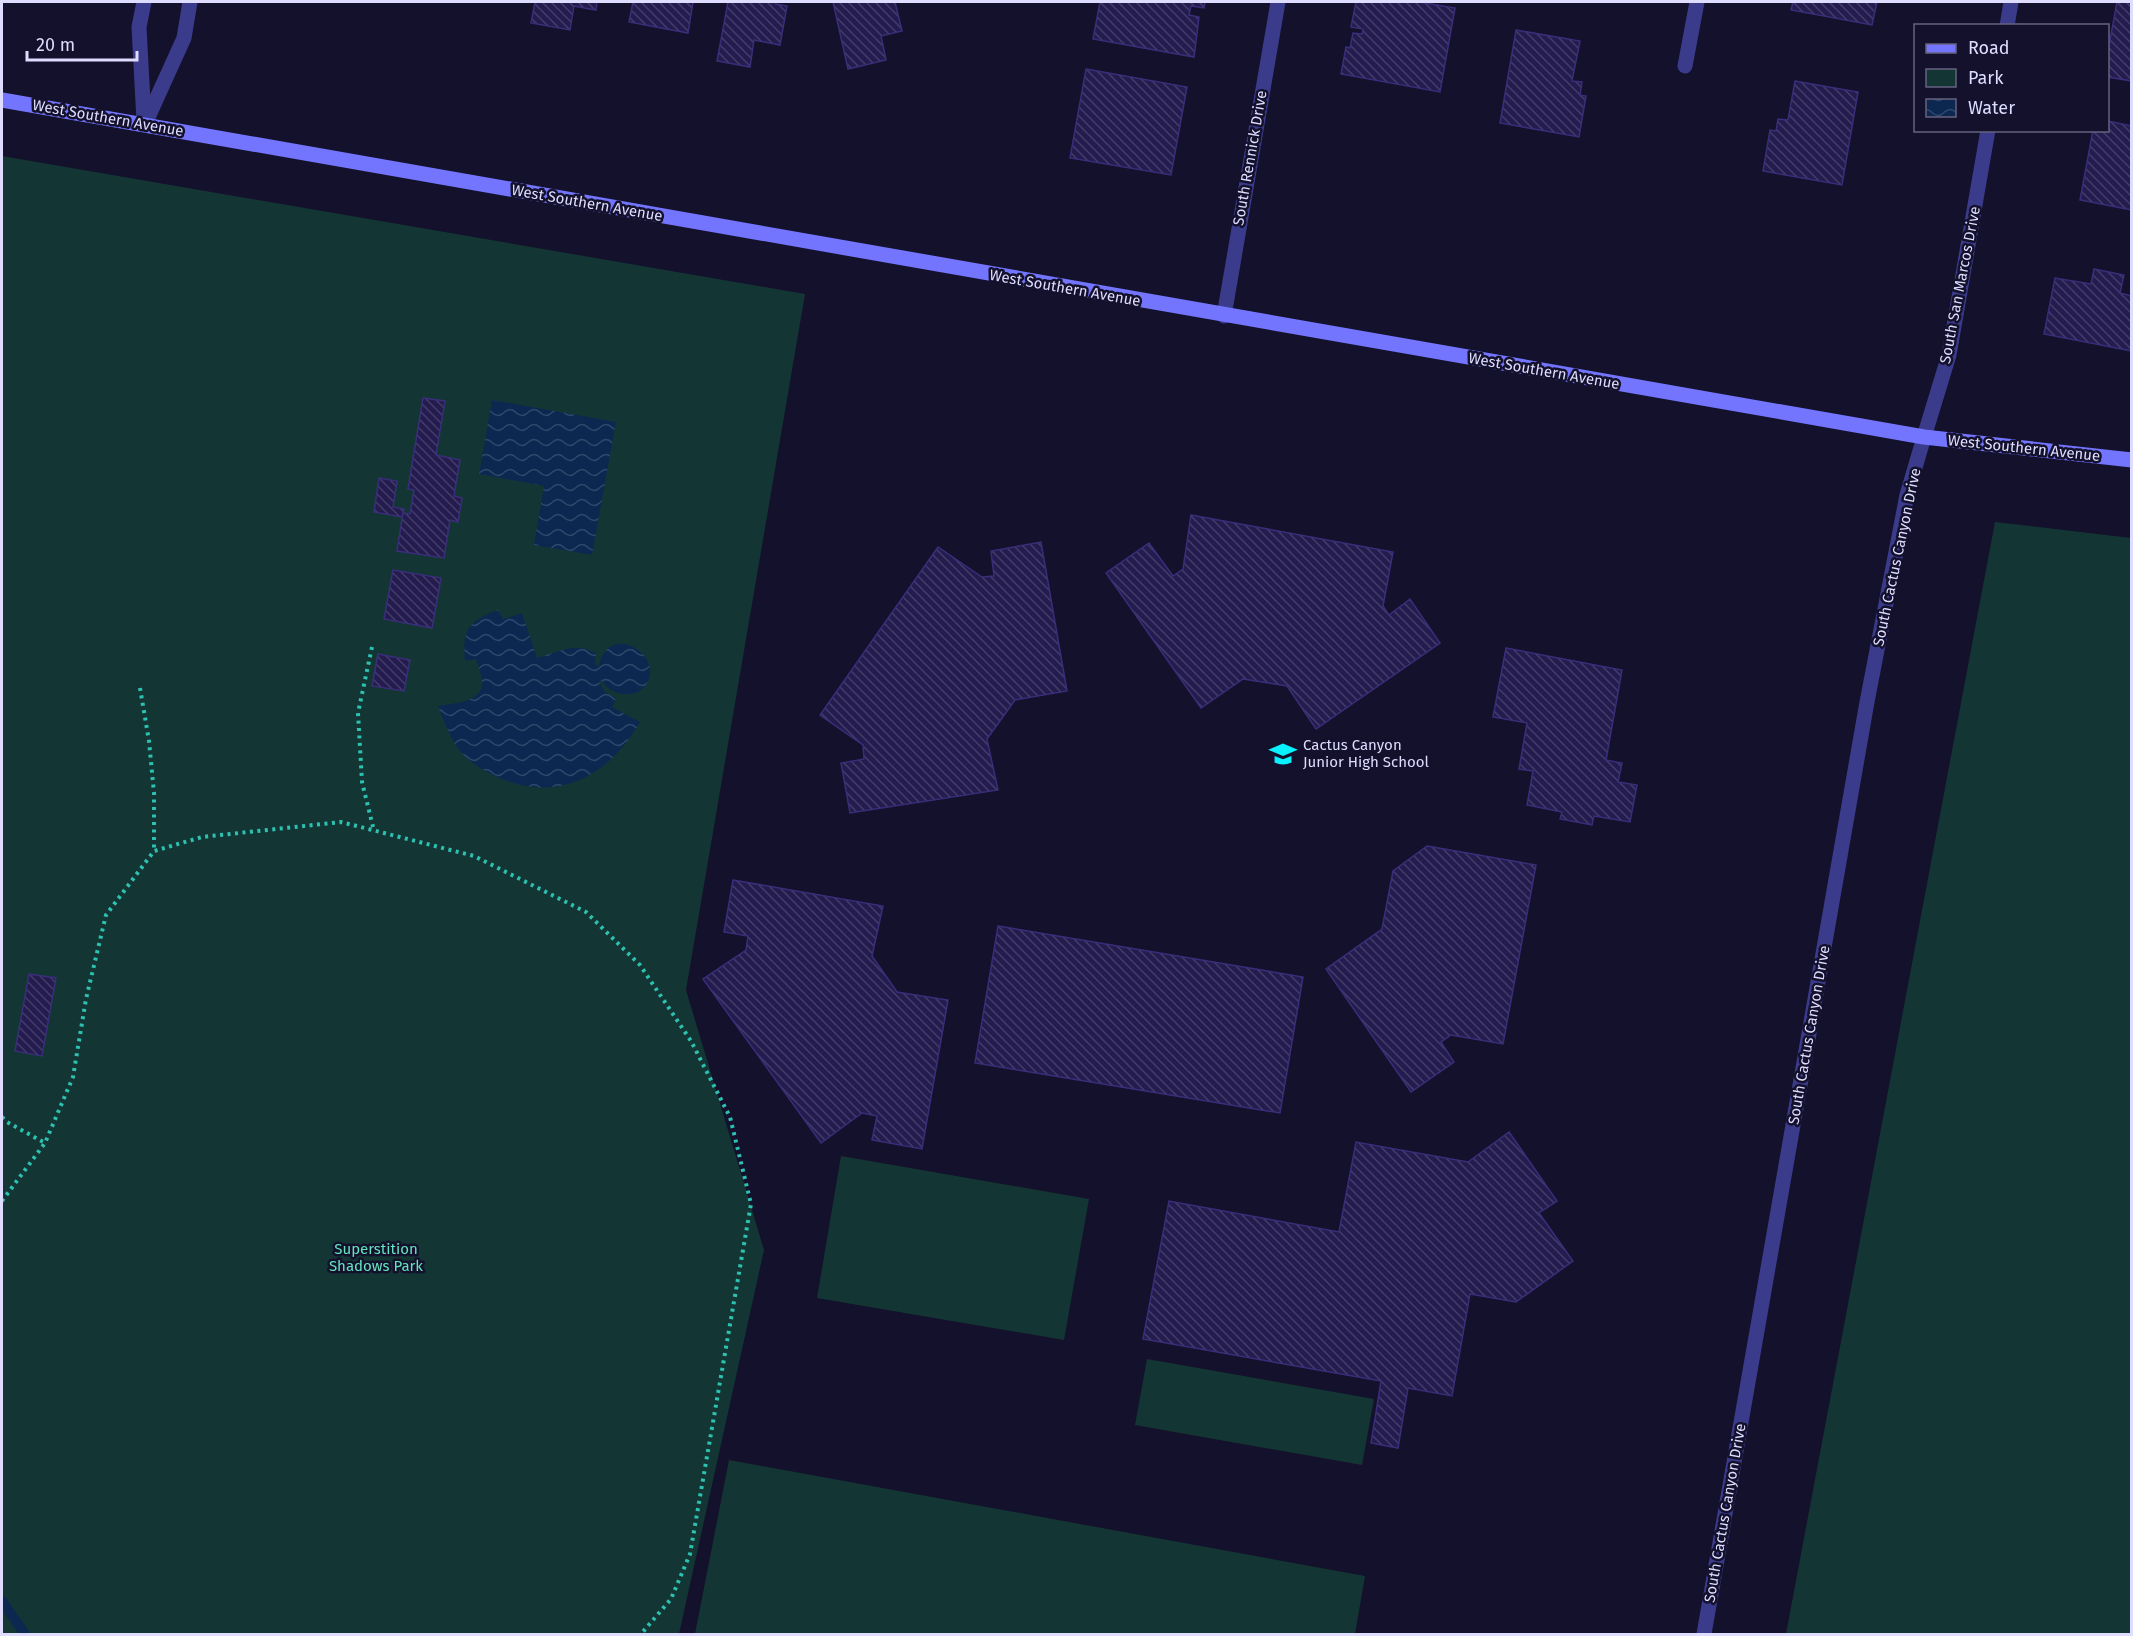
<svg xmlns="http://www.w3.org/2000/svg" width="2133" height="1636" font-family="'Fira Sans',sans-serif">
	<style>
		.green { fill: #133634 }
		.water { fill: url(#water-waves) }
		.lines { fill: none; stroke-linecap: round; stroke-linejoin: round }
		.stream { stroke: #0c2850; stroke-width: 10 }
		.building { fill: url(#building-back-hatch); stroke: #392e7a; stroke-width: 1.5 }
		.path { stroke: #2dc1b2; stroke-width: 4; stroke-dasharray: 3 4.5; stroke-linecap: butt }
		.service { stroke: #3b3b8c; stroke-width: 15 }
		.minor { stroke: #3b3b8c; stroke-width: 15 }
		.secondary { stroke: #7375ff; stroke-width: 15 }
		.labels { text-anchor: middle; dominant-baseline: central; stroke-width: 5; stroke-linejoin: round; paint-order: stroke }
		.street-label { font-size: 15px; fill: #dedcff; stroke: #14112c }
		.poi-label { font-size: 15px; fill: #dedcff; stroke: #14112c; text-anchor: start }
		.park-label { font-size: 15px; fill: #63e4be; stroke: #14112c }
	</style>
	<defs>
		<pattern id="water-waves" width="16" height="10" patternUnits="userSpaceOnUse" patternTransform="scale(1.5)"><rect width="16" height="10" fill="#0c2850"/><path d="M0 5q4-4 8 0t8 0" fill="none" stroke="#2f476a"/></pattern>
		<pattern id="building-back-hatch" width="6" height="6" patternUnits="userSpaceOnUse" patternTransform="scale(1.5)"><rect width="6" height="6" fill="#241c4e"/><path d="M-1 5l2 2M0 0l6 6M5-1l2 2" fill="none" stroke="#433c69"/></pattern>
	</defs>
	<rect width="100%" height="100%" fill="#14112c"/>
	<path class="green" d="M2,156L805,294L686,990L764,1250L679,1634H2Z
		M1995,522L2131,538V1634H1786Z
		M841,1156L1089,1199L1064,1340L817,1298Z
		M1147,1359L1374,1399L1362,1465L1135,1425Z
		M729,1460L1365,1576L1355,1634H695Z"/>
	<path class="water" d="M492,400L616,422L592,555L534,545L544,486L479,474Z
		M498,610L503,619L522,613L537,658C560,652 574,641 596,653L595,665L599,666C608,620 666,655 646,685C642,690 636,694 630,694C617,695 609,691 602,681L599,682L605,692L616,698L612,707L640,722C610,774 561,803 502,779C488,773 470,764 460,751C450,738 444,722 438,706C453,703 482,703 482,683C482,675 478,666 476,659L465,661C462,630 468,621 498,610Z"/>
	<g class="lines">
		<path class="stream" d="M2,1601L25,1634"/>
	</g>
	<path class="building" d="M535,2H597L596,10L574,6L570,30L531,23Z
		M633,2H693L688,33L629,22Z
		M728,2H776V4L787,6L780,45L754,40L750,67L717,61Z
		M833,2H895L902,31L881,36L886,60L848,69Z
		M1100,2H1205L1204,8L1191,6L1189,15L1199,17L1194,57L1093,39Z
		M1356,2H1419L1455,8L1440,92L1341,74L1346,47L1350,48L1353,33L1362,34L1363,29L1351,27Z
		M1793,2H1877L1872,25L1791,10Z
		M2117,2H2132V81L2108,77V51Z
		M1516,30L1580,41L1572,81L1582,82L1580,95L1586,96L1579,137L1500,123Z
		M1086,69L1187,87L1171,175L1070,158Z
		M1795,81L1858,92L1842,185L1763,171L1770,130L1776,131L1778,119L1788,120Z
		M2108,121L2132,126V210L2080,200L2093,130H2108Z
		M2094,269L2124,275L2120,293L2132,296V351L2044,334L2055,278L2091,284Z
		M423,398L445,401L436,455L460,460L454,496L462,498L458,522L450,520L444,558L397,551L403,513L410,514L414,490L408,489Z
		M379,478L397,481L393,507L404,509L402,517L374,512Z
		M1191,515L1393,552L1383,606L1389,615L1410,599L1440,643L1316,729L1287,686L1243,679L1201,708L1106,573L1149,543L1173,576L1183,569Z
		M1041,542L1067,691L1015,700L987,739L998,790L850,813L841,763L864,759L863,745L820,715L938,547L982,577L994,576L991,551Z
		M393,570L441,578L432,628L384,619Z
		M1506,648L1622,670L1606,760L1622,763L1618,782L1637,785L1630,822L1594,816L1592,825L1560,819L1562,812L1527,805L1533,771L1519,769L1527,723L1493,717Z
		M378,654L410,660L404,691L372,686Z
		M1427,846L1536,865L1503,1044L1451,1035L1441,1042L1454,1062L1411,1092L1326,969L1382,929L1393,871Z
		M733,880L883,906L872,956L897,992L948,1000L922,1149L872,1140L877,1116L862,1113L821,1143L703,979L746,950L748,936L724,932Z
		M998,926L1303,977L1280,1113L975,1063Z
		M29,974L56,978L42,1056L15,1051Z
		M1509,1132L1557,1201L1539,1213L1573,1261L1516,1302L1470,1294L1452,1396L1408,1388L1398,1448L1371,1443L1381,1381L1143,1339L1169,1201L1339,1232L1356,1142L1468,1162Z"/>
	<g class="lines">
		<path class="path" d="M372,647L358,713L362,782L374,831
			M140,688L149,741L154,793V851
			M2,1117L7,1122L45,1143
			M2,1201L45,1143L73,1077L86,999L106,915L154,851L202,837L341,822L474,856L586,912L640,965L691,1041L730,1117L751,1204L690,1554L671,1599L641,1634"/>
		<path class="service" d="M1704,1634L1867,702L1907,495L1924,437"/>
		<path class="minor" d="M144,2L139,27L144,121
			M2007,26L2011,2
			M1685,66L1697,2
			M145,124L184,38L190,2
			M1224,316L1278,2
			M1924,437L1949,355L1988,130"/>
		<path class="secondary" d="M2,100L1924,437L2132,460"/>
	</g>
	<defs>
		<symbol id="school-bare" viewBox="-9 -9 18 18"><path d="M0-5L7-2L0 1L-7-2ZM-4 1L0 2.5L4 1V4Q0 6-4 4Z" fill="#08f1ff" stroke="#14112c" stroke-width="2.5" paint-order="stroke"/></symbol>
	</defs>
	<g fill-rule="evenodd">
		<use href="#school-bare" x="1264" y="735" width="38" height="38"/>
	</g>
	<g class="labels">
		<g class="street-label">
			<text transform="translate(108 118) rotate(10)">West Southern Avenue</text>
			<text transform="translate(1250 158) rotate(-80)">South Rennick Drive</text>
			<text transform="translate(587 203) rotate(10)">West Southern Avenue</text>
			<text transform="translate(1960 285) rotate(-79)">South San Marcos Drive</text>
			<text transform="translate(1065 288) rotate(10)">West Southern Avenue</text>
			<text transform="translate(1544 371) rotate(10)">West Southern Avenue</text>
			<text transform="translate(2024 448) rotate(6)">West Southern Avenue</text>
			<text transform="translate(1897 557) rotate(-78)">South Cactus Canyon Drive</text>
			<text transform="translate(1809 1035) rotate(-80)">South Cactus Canyon Drive</text>
			<text transform="translate(1725 1513) rotate(-80)">South Cactus Canyon Drive</text>
		</g>
		<g class="poi-label">
			<text x="1303" y="745">Cactus Canyon<tspan x="1303" dy="17">Junior High School</tspan></text>
		</g>
		<g class="park-label">
			<text x="376" y="1249">Superstition<tspan x="376" dy="17">Shadows Park</tspan></text>
		</g>
	</g>
	<rect width="2133" height="1636" fill="none" stroke="#dedcff" stroke-width="6"/>
	<rect x="1914" y="24" width="195" height="108" fill="#14112c" stroke="#656280" stroke-width="1.5"/>
	<rect x="1926" y="44" width="30" height="9" fill="#7375ff" stroke="#656280" stroke-width="1.5"/>
	<text x="1968" y="54" font-size="18" fill="#dedcff">Road</text>
	<rect x="1926" y="69" width="30" height="18" fill="#133634" stroke="#656280" stroke-width="1.5"/>
	<text x="1968" y="84" font-size="18" fill="#dedcff">Park</text>
	<rect x="1926" y="99" width="30" height="18" fill="url(#water-waves)" stroke="#656280" stroke-width="1.5"/>
	<text x="1968" y="114" font-size="18" fill="#dedcff">Water</text>
	<path d="M27 51v9h110v-9" fill="none" stroke="#dedcff" stroke-width="3"/>
	<text x="36" y="51" font-size="18" fill="#dedcff" stroke="#14112c" stroke-width="4.5" paint-order="stroke">20 m</text>
</svg>
